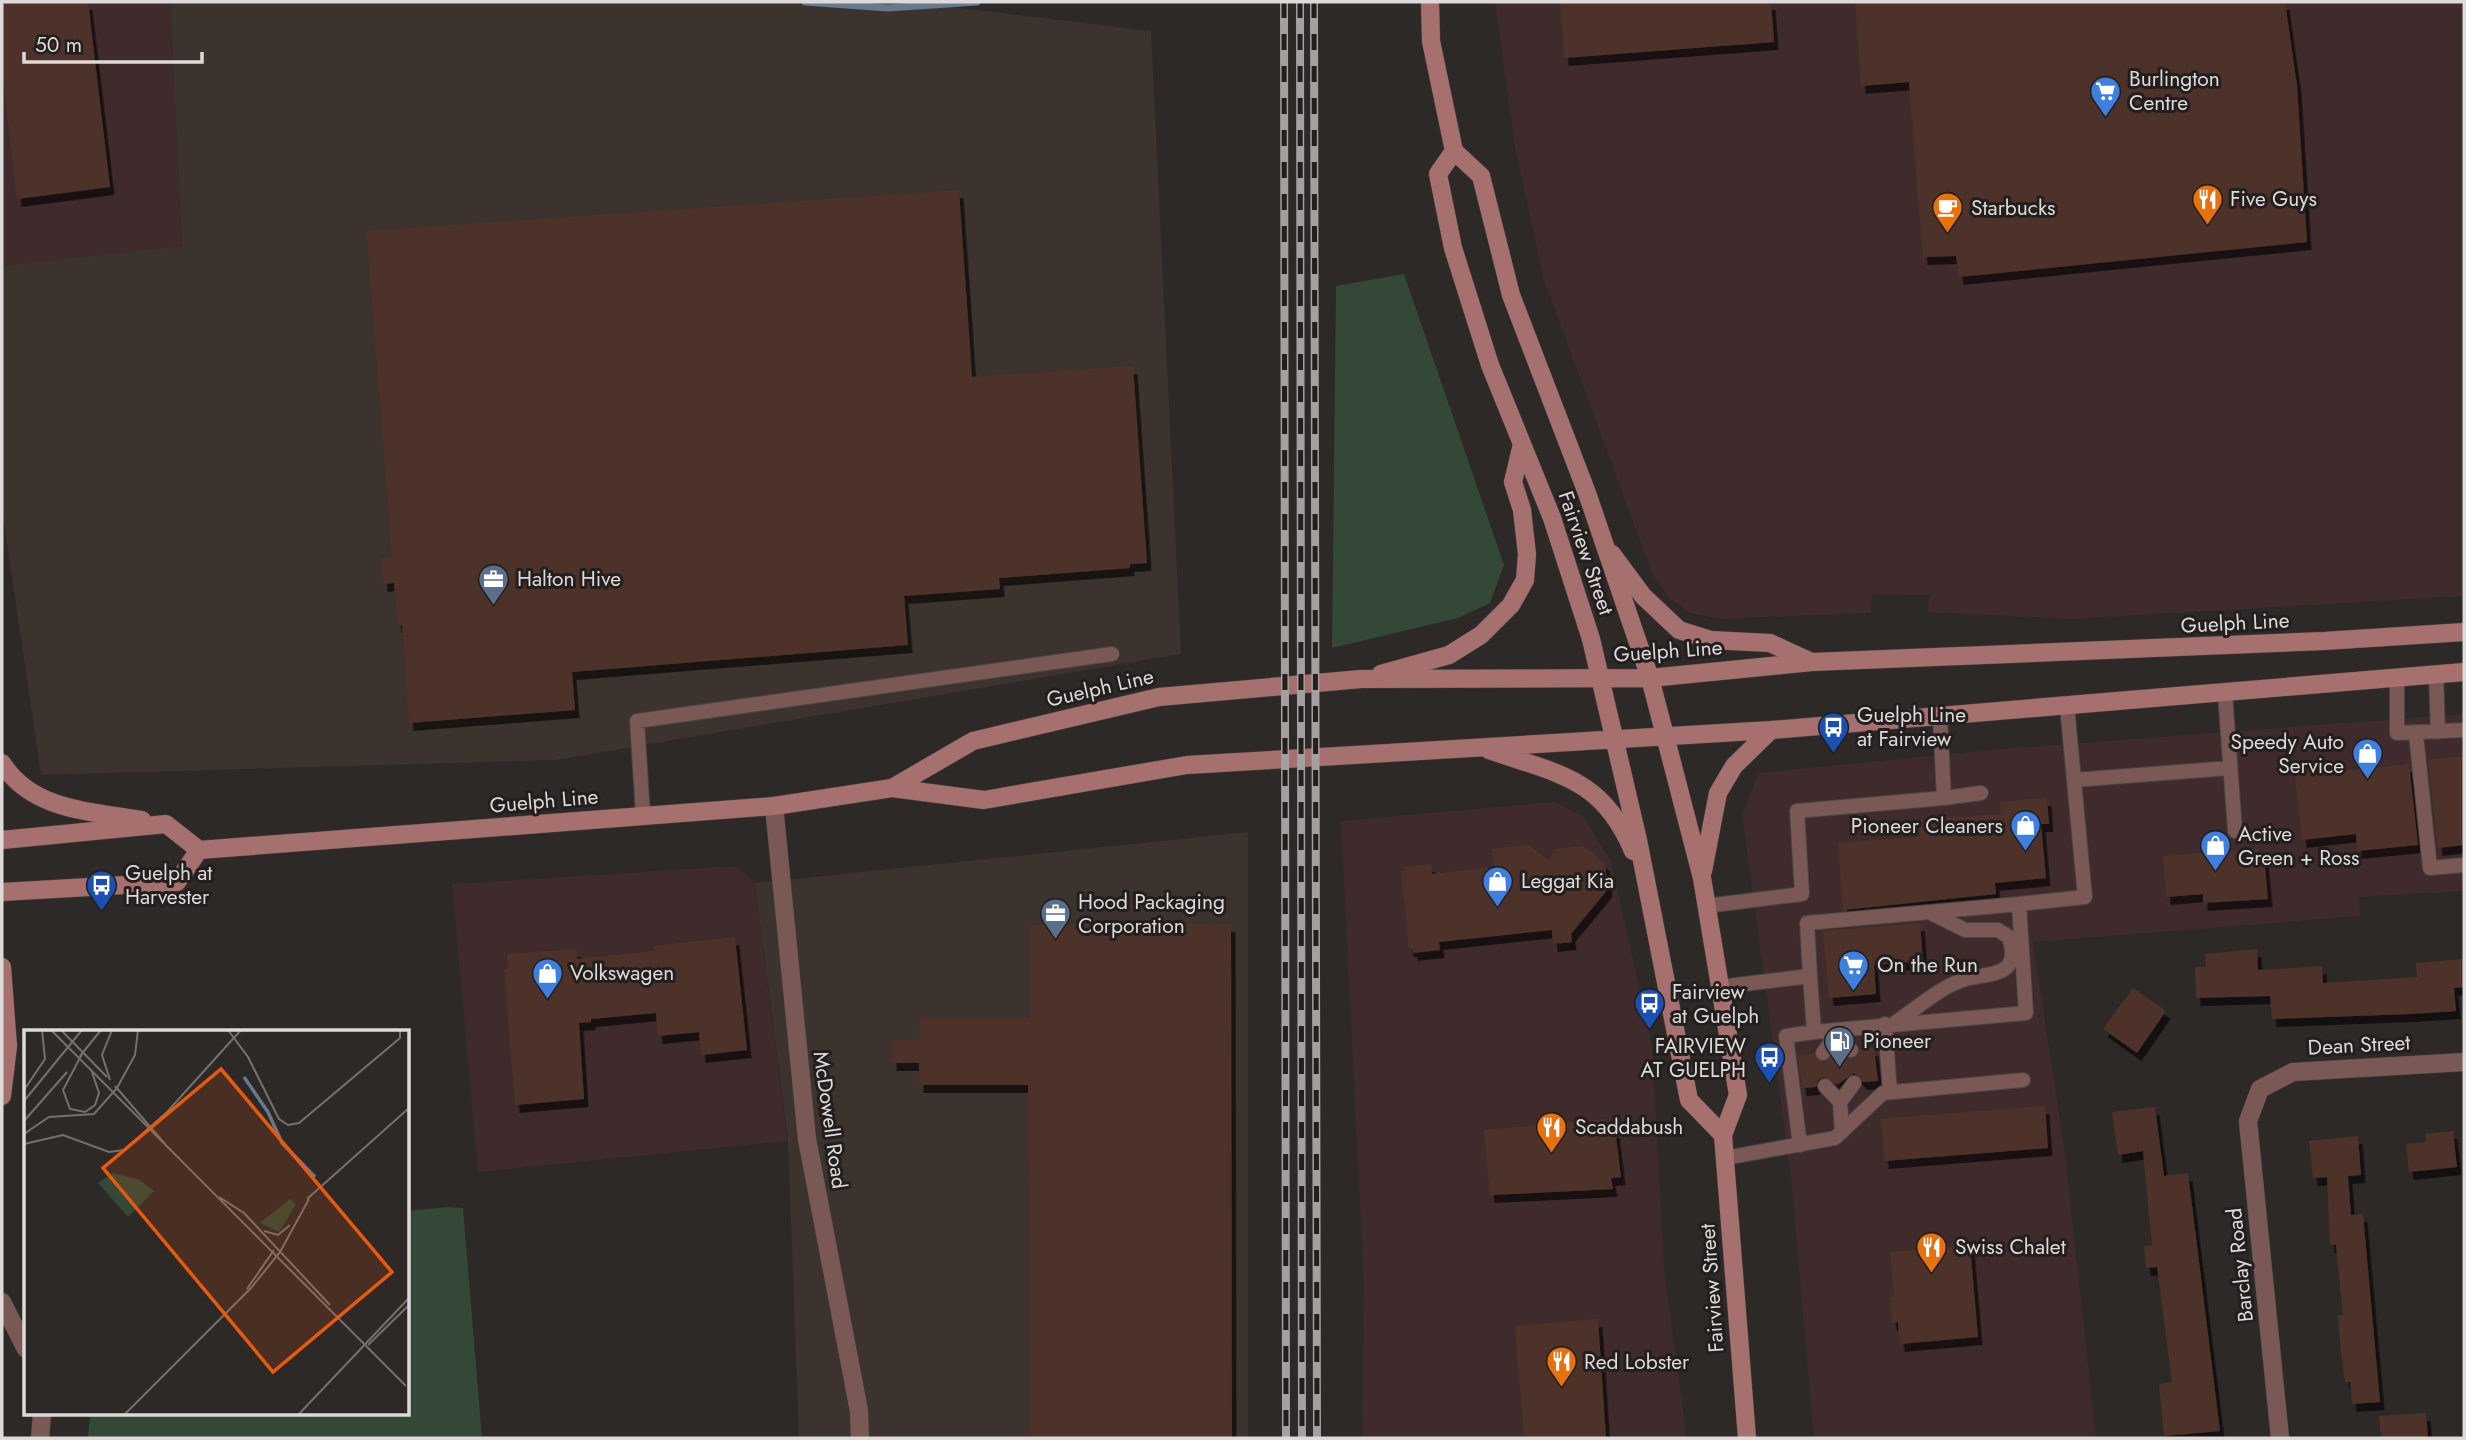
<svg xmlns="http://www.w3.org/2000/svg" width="2466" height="1440" font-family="Jost,sans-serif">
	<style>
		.commercial { fill: #3f2b2b }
		.built { fill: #3c322e }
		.green { fill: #334836 }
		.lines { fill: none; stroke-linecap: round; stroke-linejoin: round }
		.stream { stroke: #657a90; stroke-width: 7 }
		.building { fill: #4d322c; filter: url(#shadow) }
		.lane-casing { stroke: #494543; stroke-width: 16 }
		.street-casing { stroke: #494543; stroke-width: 19 }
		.secondary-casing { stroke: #494543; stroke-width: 19 }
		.lane { stroke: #7a5856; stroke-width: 14 }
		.street { stroke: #7a5856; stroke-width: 18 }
		.secondary { stroke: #a6706f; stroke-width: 18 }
		.rail-casing { stroke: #a3a09f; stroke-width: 8 }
		.rail { stroke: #231f1e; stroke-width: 5; stroke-dasharray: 16; stroke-linecap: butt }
		.labels { text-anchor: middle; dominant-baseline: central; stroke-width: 6; stroke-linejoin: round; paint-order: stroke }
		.poi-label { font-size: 21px; fill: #dddad9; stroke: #231f1e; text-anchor: start }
		.street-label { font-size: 21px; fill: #dddad9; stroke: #231f1e }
		.inset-river { fill: none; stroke: #657a90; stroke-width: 3.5 }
		.inset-road { fill: none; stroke: #73706e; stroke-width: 2 }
		.view { fill: #e8590c; fill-opacity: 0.15; stroke: #e8590c; stroke-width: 3.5 }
		.inset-edge { fill: none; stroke: #dddad9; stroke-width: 3.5 }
	</style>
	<defs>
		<filter id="shadow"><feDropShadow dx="4.5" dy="8" stdDeviation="0" flood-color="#0009"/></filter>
	</defs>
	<rect width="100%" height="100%" fill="#2d2927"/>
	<path class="commercial" d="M2,2H170L182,246L2,266Z
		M1495,2H2464V596L2073,619L1927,612L1930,595L1872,594L1871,613L1720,619L1690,613L1669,598L1652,573L1544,280L1515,148Z
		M2464,714V891L2359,897L2360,916L2033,942L2065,1153L2096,1438H1814L1791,1177L1742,814L1759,773L1989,750Z
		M1554,802L1583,816L1611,861L1652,1045L1664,1269L1687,1438H1362L1364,1285L1341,821Z
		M737,866L755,883L787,1141L478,1172L452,884Z"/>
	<path class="built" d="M170,2H910L1151,31L1181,654L556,760L41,775L2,509V266L182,246Z
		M1248,832V1438H799L788,1141L755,883Z"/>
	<path class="green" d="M1404,274L1504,565L1490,603L1458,618L1332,648L1336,286Z
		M448,1207L463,1208L482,1438H88L90,1414H408V1211Z"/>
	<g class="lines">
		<path class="stream" d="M805,2L888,8L977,2"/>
	</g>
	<path class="building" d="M2,2H88L110,187L17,199L2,68Z
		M1560,2H1771L1774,42L1564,58Z
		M1855,2H2285L2297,86L2307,242L1959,277L1956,256L1923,257L1909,82L1861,86Z
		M959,190L972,377L1133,366L1147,563L1130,564V568L999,578L1000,589L904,596L908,645L572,672L575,710L409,723L402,625H397L394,583L383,584L381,558L392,557L366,231Z
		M2464,756V845L2438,848L2428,760Z
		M2337,760L2338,772L2409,764L2418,845L2357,851L2356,834L2302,840L2294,765Z
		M2047,798L2049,824H2041L2046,878L1995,883L1996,894L1843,910L1838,843L1920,837L1919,820L2001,814L2000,802Z
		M1529,845L1548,860L1556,849L1583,846L1605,863L1608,889L1571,934L1572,942L1553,944L1552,930L1439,942L1440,950L1413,953V949H1409L1401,871H1405L1404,867L1431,864L1432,874L1494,867L1492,849Z
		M2259,849V856H2264L2268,899L2203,903V894L2166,897L2163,856Z
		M1920,923L1923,961L1874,965L1876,994L1829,998L1823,931Z
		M1231,924L1232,1438H1030L1028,1085H919V1063H892V1040H919V1018H1030L1029,925Z
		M735,937L747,1050L701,1055L699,1032L658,1036L656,1013L591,1019V1022L579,1023L584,1099L515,1105L504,969H508L507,954L577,949V959L654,951V946Z
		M2257,949L2258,970L2322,966L2323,983L2417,977L2416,963L2463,959L2464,987L2454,988L2456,1011L2411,1014L2272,1019L2270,996L2196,998L2195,967H2206L2205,954Z
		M2133,988L2166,1011L2137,1053L2103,1029Z
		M1874,1048L1878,1081L1863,1082L1854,1073L1837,1085L1824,1077L1818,1080L1816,1087L1802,1088L1798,1056L1814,1054L1823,1063L1836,1052L1854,1059L1860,1049Z
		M2045,1106L2048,1148L1884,1161L1881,1119Z
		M2155,1107L2164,1176L2188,1173L2220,1431L2164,1436L2159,1384L2172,1382L2157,1267L2146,1268L2144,1246L2152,1245L2143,1151L2118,1155L2112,1112Z
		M1605,1119L1606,1131L1615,1130L1621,1177L1611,1178L1613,1189L1490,1195L1484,1130Z
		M2453,1131L2457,1167L2409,1172L2406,1144L2426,1142V1134Z
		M2358,1136L2361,1175L2348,1176L2351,1215L2363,1214L2380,1402L2352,1404L2350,1382H2345L2340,1343L2338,1316L2343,1315L2336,1245H2330L2327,1177L2313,1178L2309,1141Z
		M1970,1245L1978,1337L1900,1344L1898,1322L1892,1323L1890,1297L1894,1296L1890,1252Z
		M1598,1319L1606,1438H1524L1515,1326Z
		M2426,1413L2428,1438H2381L2379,1416Z"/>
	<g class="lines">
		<defs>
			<path id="lane" d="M2436,674L2438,732
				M2397,676V733L2464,730
				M2225,693L2235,831
				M2416,734L2430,868L2464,865
				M2074,780L2230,768
				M1944,798L1981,793
				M643,815L637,721L1112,654
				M2019,904L2085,897L2067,706
				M1706,906L1802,894L1797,811L1944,798L1940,716
				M1720,987L1810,976L1814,1032L2026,1013L2019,904L1807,923L1810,976
				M1896,1022C1916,1009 1938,989 1960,981C1985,971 2023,981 2009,937L1998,930H1965L1931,913
				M1885,1024L1890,1092
				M1823,1053L1835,1037L1851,1050
				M1825,1086L1840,1102L1842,1132
				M1840,1102L1854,1083
				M1800,1145L1786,1036L1814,1032
				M1725,1158L1835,1138L1883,1093L2023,1080"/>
			<path id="street" d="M774,806L807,1139L859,1411L860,1438
				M2,1302L26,1349
				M40,1438L42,1414
				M2280,1438L2248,1121L2260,1089L2293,1072L2464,1062"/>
			<path id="secondary" d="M1430,2L1431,41L1454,151L1481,176L1511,295L1587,493L1650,678L1702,878L1738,1095L1723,1135L1747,1438
				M1454,151L1438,174L1453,248L1490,365L1552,518L1591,639L1638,840L1689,1100L1723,1135
				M1612,554L1643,596L1679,630L1711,640L1770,643L1809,661
				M1381,674L1449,655L1481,635L1511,605L1525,580L1527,554L1522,510L1513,482L1522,444
				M1489,750C1557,774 1602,777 1633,851
				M2,763C32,811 91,811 142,820
				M892,788L973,741L1159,697L1361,679L1650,678L1812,662L2324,641L2464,632
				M2,840L166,824L199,850L774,806L892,788L984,800L1187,765L1771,730L2464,672
				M1703,871L1718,793L1734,766L1771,730
				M2,892L177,882L199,850
				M2,967L8,1046L2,1096"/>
		</defs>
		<use href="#lane" class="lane-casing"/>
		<use href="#street" class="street-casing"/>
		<use href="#secondary" class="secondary-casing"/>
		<use href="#lane" class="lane"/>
		<use href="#street" class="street"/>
		<use href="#secondary" class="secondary"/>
		<defs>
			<path id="rail" d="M1284,2L1286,1438
				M1300,2L1302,1438
				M1314,2L1317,1438"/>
		</defs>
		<use href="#rail" class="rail-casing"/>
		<use href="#rail" class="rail"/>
	</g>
	<defs>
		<symbol id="supermarket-pin" viewBox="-11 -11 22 30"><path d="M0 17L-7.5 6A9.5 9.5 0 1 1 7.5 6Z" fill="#3f7fe0" stroke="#231f1e"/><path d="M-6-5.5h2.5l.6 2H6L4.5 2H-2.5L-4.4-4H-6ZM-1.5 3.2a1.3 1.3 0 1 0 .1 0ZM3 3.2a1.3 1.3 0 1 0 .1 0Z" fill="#fff"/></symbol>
		<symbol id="restaurant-pin" viewBox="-11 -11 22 30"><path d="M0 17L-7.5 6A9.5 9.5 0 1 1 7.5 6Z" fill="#e8710a" stroke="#231f1e"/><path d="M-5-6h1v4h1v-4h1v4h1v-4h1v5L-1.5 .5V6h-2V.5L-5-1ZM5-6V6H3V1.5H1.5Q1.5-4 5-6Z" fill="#fff"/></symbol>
		<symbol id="cafe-pin" viewBox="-11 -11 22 30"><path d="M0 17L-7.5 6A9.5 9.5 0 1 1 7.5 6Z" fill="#e8710a" stroke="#231f1e"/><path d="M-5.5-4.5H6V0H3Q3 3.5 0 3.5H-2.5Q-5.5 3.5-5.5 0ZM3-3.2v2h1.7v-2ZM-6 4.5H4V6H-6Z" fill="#fff"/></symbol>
		<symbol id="office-pin" viewBox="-11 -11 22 30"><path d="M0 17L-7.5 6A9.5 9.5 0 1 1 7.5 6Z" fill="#5c6f8a" stroke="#231f1e"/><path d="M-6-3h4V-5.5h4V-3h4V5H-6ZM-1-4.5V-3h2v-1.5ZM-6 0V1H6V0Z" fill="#fff"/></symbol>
		<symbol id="bus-pin" viewBox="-11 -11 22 30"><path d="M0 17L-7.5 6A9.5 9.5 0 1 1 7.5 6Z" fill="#1a4fb4" stroke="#231f1e"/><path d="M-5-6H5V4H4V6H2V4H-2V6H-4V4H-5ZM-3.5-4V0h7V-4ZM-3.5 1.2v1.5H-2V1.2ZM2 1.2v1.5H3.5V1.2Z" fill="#fff"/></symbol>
		<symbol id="shop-pin" viewBox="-11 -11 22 30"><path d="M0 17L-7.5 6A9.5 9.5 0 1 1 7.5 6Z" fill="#3f7fe0" stroke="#231f1e"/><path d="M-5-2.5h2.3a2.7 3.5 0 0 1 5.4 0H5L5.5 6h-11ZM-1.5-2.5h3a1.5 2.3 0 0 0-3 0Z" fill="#fff"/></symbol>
		<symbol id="fuel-pin" viewBox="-11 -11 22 30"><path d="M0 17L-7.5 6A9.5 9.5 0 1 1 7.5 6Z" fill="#5c6f8a" stroke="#231f1e"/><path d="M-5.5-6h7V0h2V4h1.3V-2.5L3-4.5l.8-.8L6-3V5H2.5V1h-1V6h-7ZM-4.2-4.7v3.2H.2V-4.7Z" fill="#fff"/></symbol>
	</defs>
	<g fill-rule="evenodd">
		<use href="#supermarket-pin" x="2088" y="74" width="35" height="47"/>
		<use href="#restaurant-pin" x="2190" y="182" width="35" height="47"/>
		<use href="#cafe-pin" x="1930" y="190" width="35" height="47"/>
		<use href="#office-pin" x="476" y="562" width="35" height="47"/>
		<use href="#bus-pin" x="1816" y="710" width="35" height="47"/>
		<use href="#shop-pin" x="2350" y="736" width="35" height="47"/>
		<use href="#shop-pin" x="2008" y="808" width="35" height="47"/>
		<use href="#shop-pin" x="2198" y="828" width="35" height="47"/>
		<use href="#shop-pin" x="1480" y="864" width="35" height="47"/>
		<use href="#bus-pin" x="84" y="868" width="35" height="47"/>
		<use href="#office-pin" x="1038" y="896" width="35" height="47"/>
		<use href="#supermarket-pin" x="1836" y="948" width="35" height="47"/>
		<use href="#shop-pin" x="530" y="956" width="35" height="47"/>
		<use href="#bus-pin" x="1632" y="986" width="35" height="47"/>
		<use href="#fuel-pin" x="1822" y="1024" width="35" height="47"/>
		<use href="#bus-pin" x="1752" y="1040" width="35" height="47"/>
		<use href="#restaurant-pin" x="1534" y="1110" width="35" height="47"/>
		<use href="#restaurant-pin" x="1914" y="1230" width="35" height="47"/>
		<use href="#restaurant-pin" x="1544" y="1344" width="35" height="47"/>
	</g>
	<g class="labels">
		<g class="poi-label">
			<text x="2129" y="79">Burlington<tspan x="2129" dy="24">Centre</tspan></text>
			<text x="2230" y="199">Five Guys</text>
			<text x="1971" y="208">Starbucks</text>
			<text x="517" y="579">Halton Hive</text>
			<text x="1857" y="715">Guelph Line<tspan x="1857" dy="24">at Fairview</tspan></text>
			<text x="2344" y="742" text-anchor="end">Speedy Auto<tspan x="2344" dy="24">Service</tspan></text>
			<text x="2003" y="826" text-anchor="end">Pioneer Cleaners</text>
			<text x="2238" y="834">Active<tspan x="2238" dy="24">Green + Ross</tspan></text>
			<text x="125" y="873">Guelph at<tspan x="125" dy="24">Harvester</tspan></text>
			<text x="1521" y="881">Leggat Kia</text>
			<text x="1078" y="902">Hood Packaging<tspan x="1078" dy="24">Corporation</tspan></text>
			<text x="1877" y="965">On the Run</text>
			<text x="570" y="973">Volkswagen</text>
			<text x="1672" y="992">Fairview<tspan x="1672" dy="24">at Guelph</tspan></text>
			<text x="1863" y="1041">Pioneer</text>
			<text x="1746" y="1046" text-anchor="end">FAIRVIEW<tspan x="1746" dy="24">AT GUELPH</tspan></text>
			<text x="1575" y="1127">Scaddabush</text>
			<text x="1955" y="1247">Swiss Chalet</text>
			<text x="1584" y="1362">Red Lobster</text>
		</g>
		<g class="street-label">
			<text transform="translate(1586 553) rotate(71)">Fairview Street</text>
			<text transform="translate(2235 623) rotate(-3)">Guelph Line</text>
			<text transform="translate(1668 651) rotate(-4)">Guelph Line</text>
			<text transform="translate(1100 688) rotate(-13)">Guelph Line</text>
			<text transform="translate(544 801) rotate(-5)">Guelph Line</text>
			<text transform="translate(2359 1045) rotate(-3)">Dean Street</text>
			<text transform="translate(830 1120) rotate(82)">McDowell Road</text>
			<text transform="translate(2240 1265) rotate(-96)">Barclay Road</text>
			<text transform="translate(1712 1288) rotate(-94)">Fairview Street</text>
		</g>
	</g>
	<g transform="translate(24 1030)">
		<rect width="385" height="385" fill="#2d2927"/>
		<path d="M89,143L116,150L130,161L104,187L74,153ZM266,169L272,174L255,202L236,193Z" fill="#334836"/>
		<path class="inset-river" d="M220,47L244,82L258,113L291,147"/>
		<path class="inset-road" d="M27,0L382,356M37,0L83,47M204,0L224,27L255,89L264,95L275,93L376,8V0M58,24L39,60L46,79L61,82L71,75L75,63L68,42M56,26L77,0M86,50L78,25L88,0M91,56L141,114M93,58L111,25L114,0M0,60L21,29L18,0M0,71L58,0M0,91L43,42M0,104L25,87L70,84L93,58M0,114L39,105L85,122L100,120L143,82L217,0M195,167L220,183L306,275M283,169L385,78M240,201L254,205L266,195M223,259L250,220M344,315L385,275M100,385L227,258L256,222L285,169M274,385L385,268"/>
		<path class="view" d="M197,39L368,242L249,342L79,138Z"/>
		<rect width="385" height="385" class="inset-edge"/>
	</g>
	<rect width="2466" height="1440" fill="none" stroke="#dddad9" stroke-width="7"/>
	<path d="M24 52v10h178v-10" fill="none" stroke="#dddad9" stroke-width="3.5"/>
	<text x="35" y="52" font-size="21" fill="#dddad9" stroke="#231f1e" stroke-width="5" paint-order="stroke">50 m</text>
</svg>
